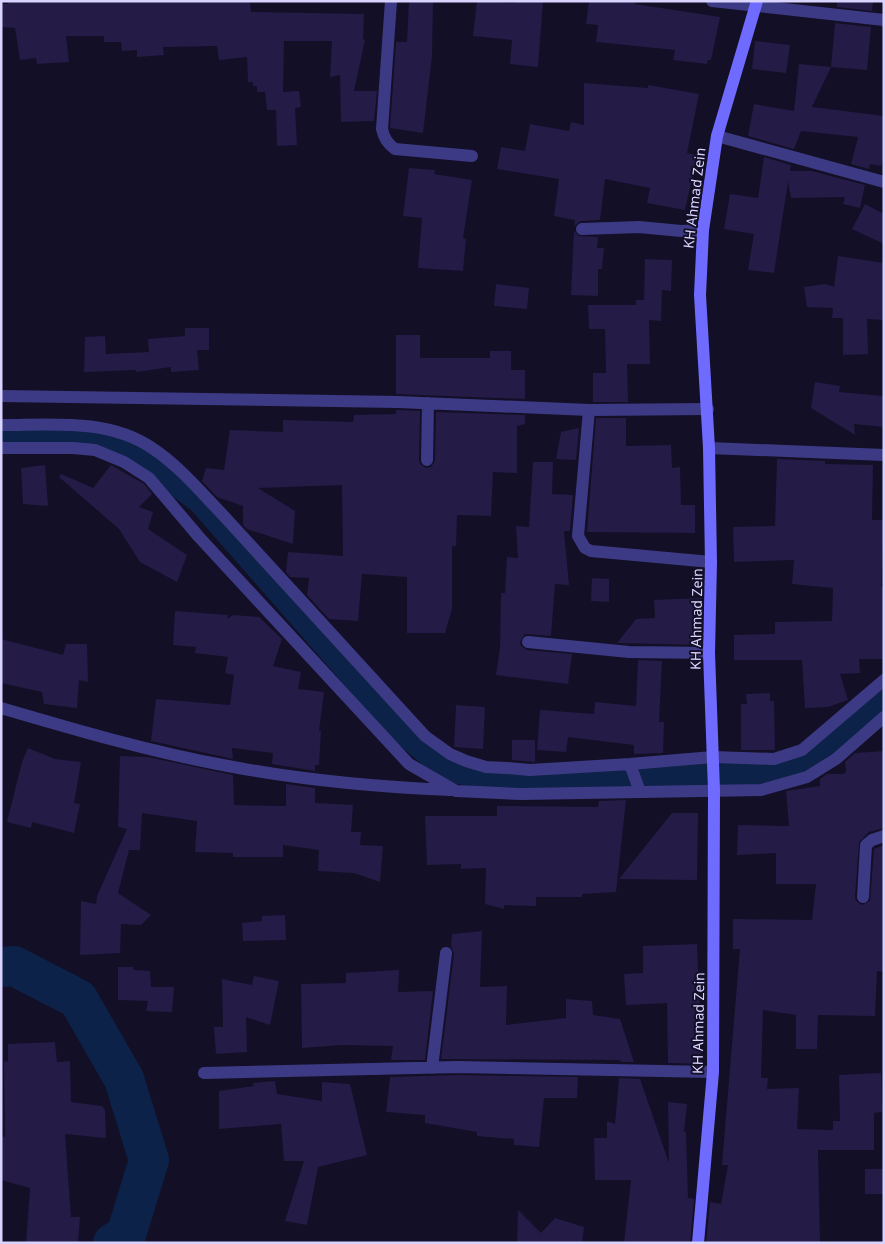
<svg xmlns="http://www.w3.org/2000/svg" width="885" height="1244" font-family="'Noto Sans',sans-serif">
	<style>
		.lines { fill: none; stroke-linecap: round; stroke-linejoin: round }
		.canal { stroke: #0c2248; stroke-width: 24 }
		.river { stroke: #0c2248; stroke-width: 40 }
		.building { fill: #241b47 }
		.street { stroke: #3d3a85; stroke-width: 12 }
		.secondary { stroke: #6f6bff; stroke-width: 12 }
		.labels { text-anchor: middle; dominant-baseline: central; stroke-width: 4; stroke-linejoin: round; paint-order: stroke }
		.street-label { font-size: 14px; fill: #d9d4ff; stroke: #130f26 }
	</style>
	<rect width="100%" height="100%" fill="#130f26"/>
	<g class="lines">
		<path class="canal" d="M1,436L76,433L137,453L201,503L399,729L435,760L459,772L495,779L752,774L805,760L854,726L884,696"/>
		<path class="river" d="M1,967L14,966L78,999L124,1079L149,1160L126,1235L113,1243"/>
	</g>
	<path class="building" d="M8,1H250L251,12L364,14L363,39L365,40L354,91H377L374,121L341,122L340,75L330,77L332,41H284L283,92L299,91L301,107L295,108L297,145L277,146L276,110H267L265,92H257V86H253V82H248L247,57L219,60L217,46L163,47L164,55L137,57V50L122,51L121,42H104V36H66L69,62L37,64L36,58L20,60L15,28L1,27V4H8Z
		M409,1H433L432,56L423,133L390,128L396,42H407Z
		M477,1L515,3V1H543L538,67L510,64L512,40L473,36Z
		M589,1H636L635,4L720,17L711,60H708L707,64L673,60L675,50L596,42L598,25L586,24Z
		M837,1H873L872,11L837,7Z
		M835,23L871,27L867,70L831,67Z
		M755,41L790,45L786,73L752,69Z
		M799,64L831,67L812,107L884,116V155L881,166L870,164L869,169L851,164L858,137L801,131L794,149L748,136L754,104L794,111Z
		M584,83L648,88V85L699,94L687,153L697,155L685,210L647,203L650,188L605,179L600,220L581,221L574,226L575,220L554,216L559,179L497,169L501,147L525,151L530,124L569,131L571,122L584,125Z
		M764,157L791,165L790,171H812L865,185L860,208L843,204L845,197L791,198L788,182L774,273L748,270L754,234L724,229L730,194L758,198Z
		M409,168L435,170L434,174L472,180L463,238L466,239L463,271L418,268L422,218L403,216Z
		M865,204L884,214V244L852,229Z
		M574,231L579,236L598,237L597,248H604L602,269H598V296L571,295Z
		M838,256L884,263V320L867,319L868,354L843,355V318H832L833,308L807,307L804,287L825,284L834,287Z
		M645,259L672,260L671,291L662,290L661,321L649,320L650,364H627L628,402H593V373H606L605,329H589L588,305H636V300H644Z
		M496,284L529,288L527,309L494,306Z
		M185,328H209V350H197L199,370L171,372V367L136,372V370L84,372L85,337L105,336L106,354L149,352L148,339L185,336Z
		M396,335H420V358H490V351H511V370H525V399L396,394Z
		M815,382L840,386L839,392L884,396V427L854,424L855,435L811,408Z
		M396,410L420,411L419,460L420,464L426,468L431,467L435,461L436,412L525,415V424L517,426V473L493,472L491,516L457,515L456,546H452V609L445,633H407V577L362,574L358,621L329,619L307,595L309,578L290,577L286,572L288,552L343,556L342,485L258,488L295,511L293,544L247,529L243,525V506L217,497L202,481L206,468L224,470L230,430L283,432V420L353,422L354,415L396,414Z
		M596,418H626V446L671,445L672,468L680,467L681,505H695V533L587,532Z
		M579,428L576,460L556,459L561,432Z
		M777,459L825,461V464L873,465L872,520H884L881,587H884V659H859L860,673L840,674L848,700L828,707L805,708L802,660H734V635L775,634V622L832,621L833,588L792,584L794,560L734,562L733,527L775,526Z
		M533,462H553L552,494L573,495L570,531H564L569,585L555,584L551,636L525,634L520,642L521,646L527,650L572,654L568,684L496,675L500,648L501,593H505L507,557L518,558L516,526L529,527Z
		M45,465L48,506L23,504L21,468Z
		M111,465L144,484L152,494L139,507L153,512L148,529L187,555L177,582L140,562L119,529L59,477L61,474L93,488Z
		M592,578L609,579V602L591,601Z
		M702,598L701,645L617,643L636,619L655,618L654,600Z
		M175,611L228,615L227,619L233,615L259,617L282,639L273,666L301,672L298,689L324,692L319,731H321L319,765H315V771L272,764L273,753L232,748L233,759L151,741L156,699L230,705L234,675L225,673L228,657L195,653L196,647L173,645Z
		M1,639L63,655L66,644H87L88,682L79,680L77,708L44,704L42,692L1,683Z
		M638,660L662,661L659,722H664L663,753L634,754V745L568,737L566,752L537,750L540,710L594,714L595,702L636,706Z
		M770,693V701H774L775,750H741V704H747L746,694Z
		M456,705L485,707L483,749L454,747Z
		M512,740H535V762L512,760Z
		M28,748L55,759L81,762L74,803L80,804L74,833L32,822L31,828L7,822L22,762Z
		M884,751V828L869,832L859,842L855,897L856,901L862,905L870,901L874,849L884,845V972L877,971L875,1016L818,1015L817,1049H796V1015L763,1010L761,1078H768L767,1089L799,1088L797,1129L833,1130V1121H840L839,1075L881,1073L882,1112L874,1113V1150H818L820,1243H706L710,1202L721,1204L728,1165H722L740,949H733V919L812,920L816,884H776V853L737,855L738,825L789,826L786,791L820,786V779L827,774H843L846,772L845,762L855,753Z
		M120,756L148,757L233,775L234,805L286,806V784L315,788V803L353,805L351,832H361L360,845L383,846L380,882L354,873L318,871L319,850L283,845V857H233V853L195,852L197,821L142,813L140,850H129L118,893L151,915L141,925L121,924L120,953L80,955L81,901L96,904L97,896L127,829L118,827Z
		M626,800L616,892L582,894V897H536V906L504,905V909L485,904L486,868L461,869V864L427,865L425,816H497V806L598,807L599,801Z
		M672,813H698L697,880L619,879Z
		M285,915L286,940L243,941L242,923L262,921V916Z
		M482,931L480,987L507,986L506,1025L566,1018V999L592,1001L593,1015L620,1019L634,1062H620L621,1060L441,1059L454,954L451,946L452,934Z
		M697,944L702,1064L668,1063L667,1003L626,1005L624,974L643,973V946Z
		M118,967H133L134,970L150,971L151,987H174L172,1012L146,1011L148,1001L118,1000Z
		M399,970L398,992L433,991L425,1060H391L393,1046L342,1045L302,1048L301,984L346,983V973Z
		M254,976L279,981L270,1025L246,1017L247,1052L216,1054L214,1027H223L222,979L252,985Z
		M55,1042L57,1062L70,1061L71,1102L102,1106L105,1110L106,1138L65,1134L71,1217H80L78,1243H26L30,1188L1,1180V1136L5,1137L4,1062L8,1061V1044Z
		M457,1075L578,1077L577,1098H544L539,1147L514,1145V1139L477,1136V1132L425,1123V1115L386,1112L390,1077Z
		M619,1078L640,1079L669,1163L668,1102L687,1104L684,1132H686L688,1198L694,1199L690,1243H624L631,1180H595L594,1138H607V1121L615,1124Z
		M275,1081L277,1094L322,1101V1082L350,1084L367,1155L318,1167L307,1225L285,1221L304,1161H284L281,1124L219,1129V1091L254,1086L253,1083Z
		M865,1169H884V1194H865Z
		M518,1210L541,1233L555,1218L584,1227L582,1243H517Z"/>
	<g class="lines">
		<path class="street" d="M391,1L382,129C384,138 387,143 395,149L472,156
			M712,1L884,20
			M717,136L884,182
			M582,229L639,227L681,231L703,230
			M1,396L398,402L589,410L708,409
			M589,410L578,536L585,548L591,551L711,562
			M1,425C51,425 108,418 152,448C178,465 200,491 222,514L425,736L450,754L466,761L486,767L507,768L530,770L630,764L713,757L774,759L802,750L884,680
			M1,448H73L95,450L124,462L149,478L199,537L409,764L456,791L521,794L761,790L807,777L836,759L884,717
			M709,448L884,455
			M427,460L428,403
			M528,642L629,652L709,653
			M1,708C76,730 151,752 228,766C301,780 376,787 450,790
			M630,764L640,792
			M863,897L866,845L872,840L884,836
			M432,1068L446,953
			M204,1073L457,1067L713,1072"/>
		<path class="secondary" d="M698,1243L713,1072L714,790L709,653L711,562L709,448L700,295L703,230L717,136L757,1"/>
	</g>
	<g class="labels">
		<g class="street-label">
			<text transform="translate(694 198) rotate(-83)">KH Ahmad Zein</text>
			<text transform="translate(696 619) rotate(-89)">KH Ahmad Zein</text>
			<text transform="translate(698 1023) rotate(-89)">KH Ahmad Zein</text>
		</g>
	</g>
	<rect width="885" height="1244" fill="none" stroke="#d9d4ff" stroke-width="5"/>
</svg>
